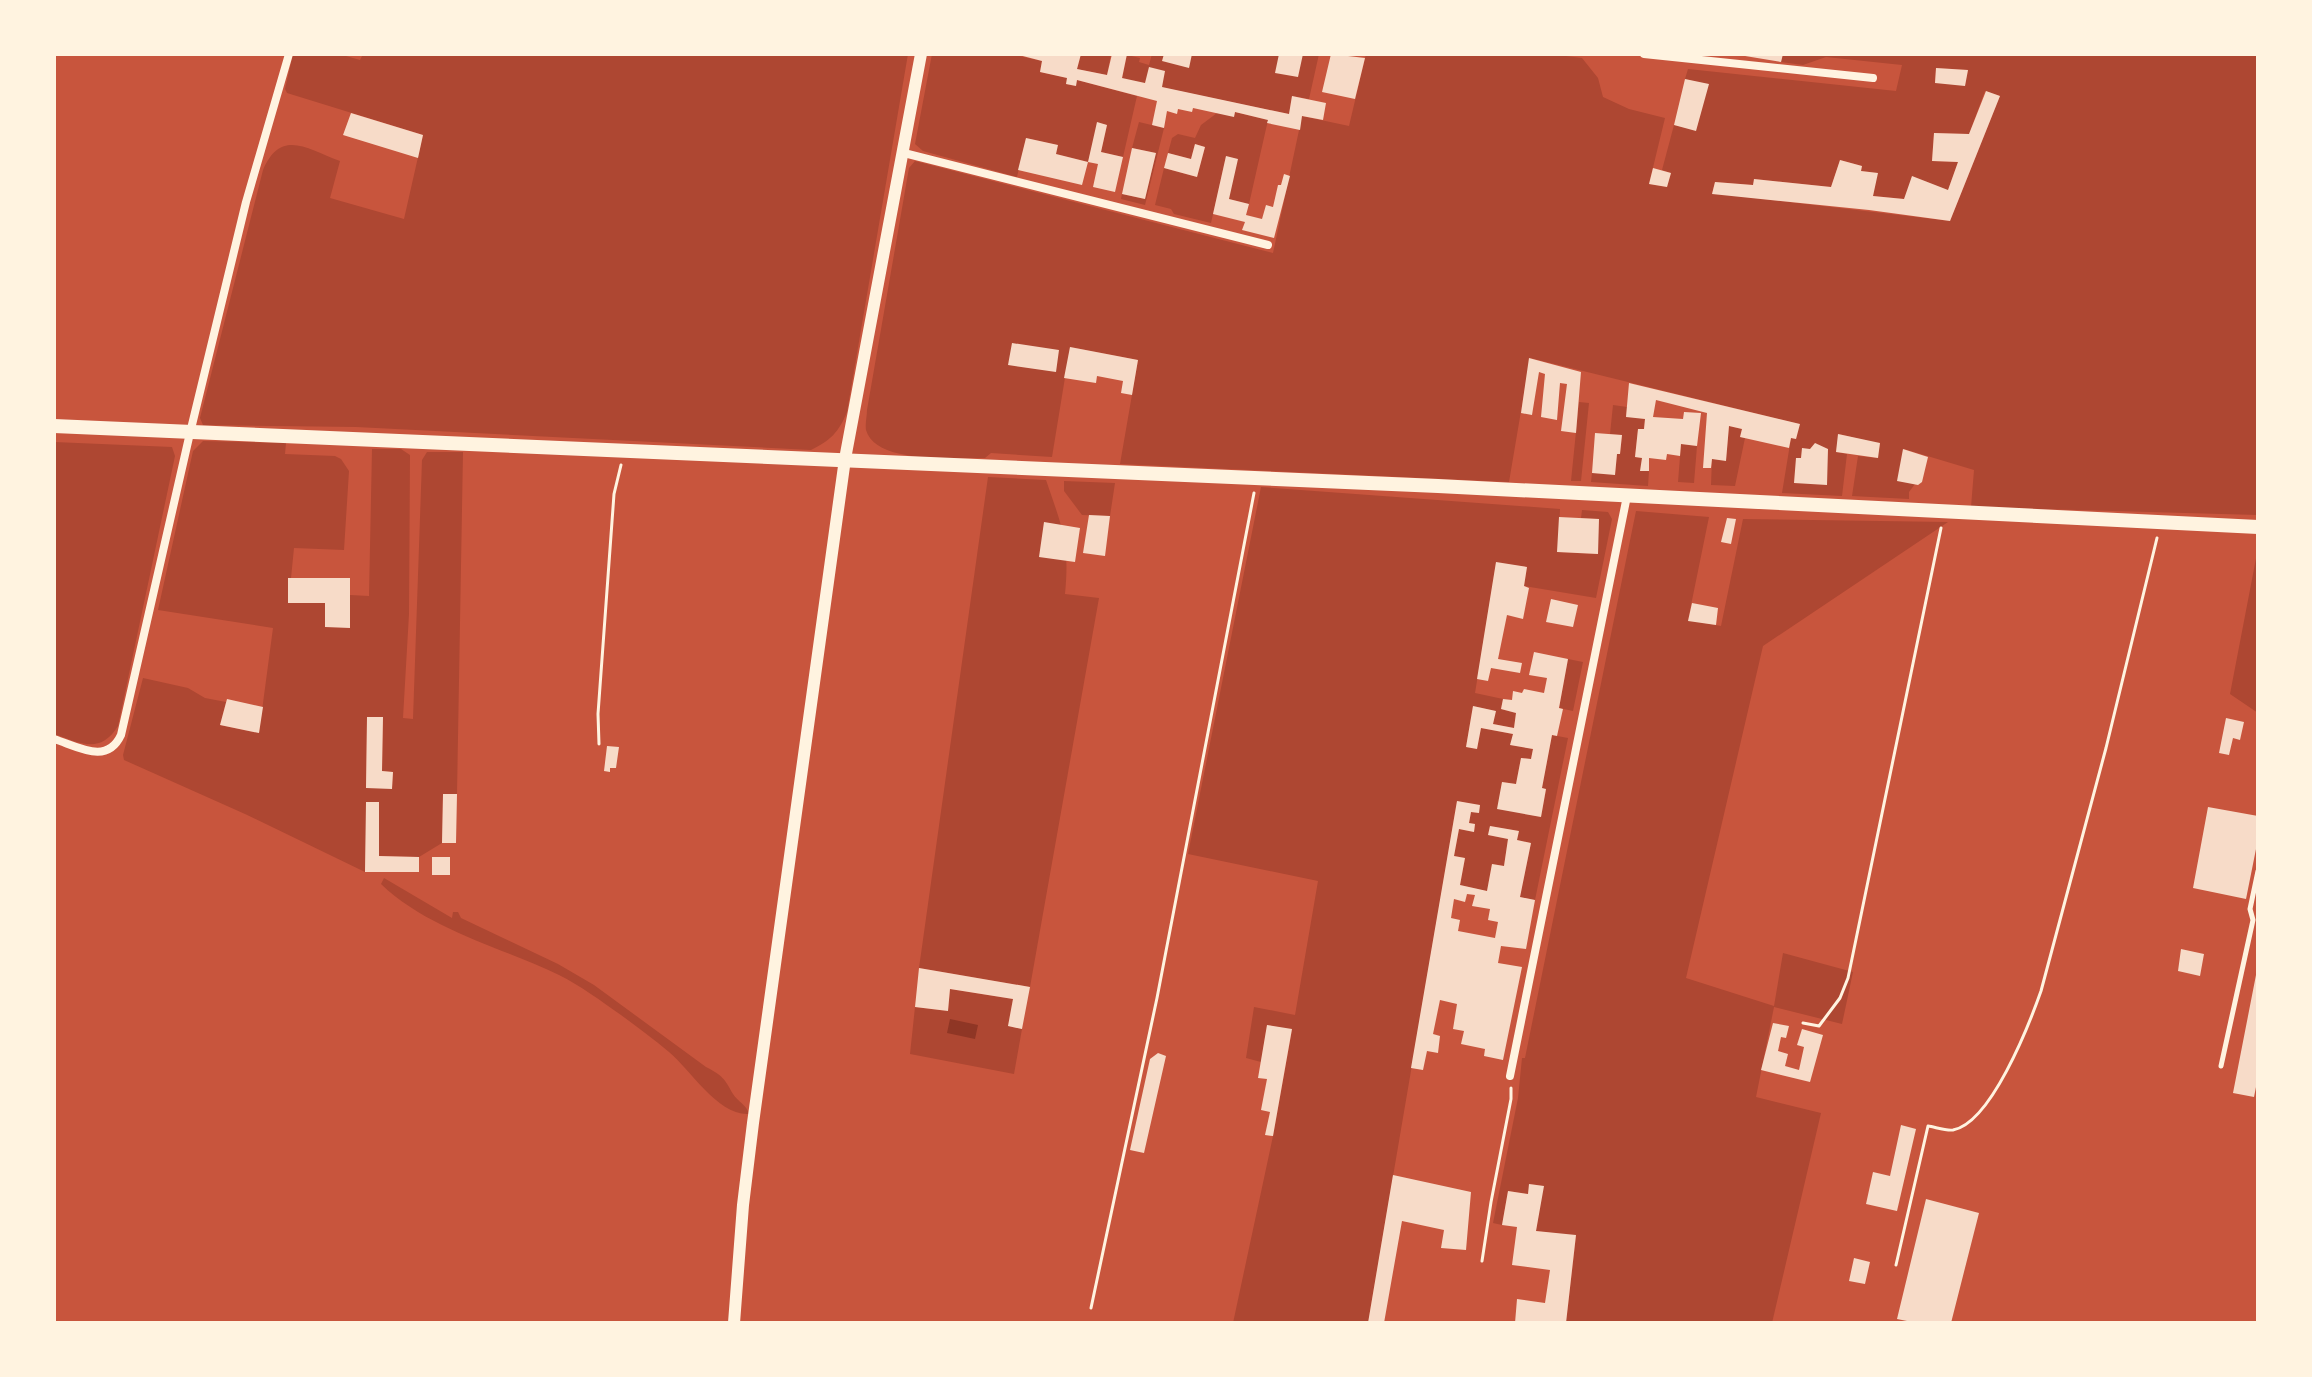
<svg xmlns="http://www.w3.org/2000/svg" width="2312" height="1377" font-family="'Playfair Display',serif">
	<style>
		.green { fill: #ae4732; fill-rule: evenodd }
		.water { fill: #8f3625 }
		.building { fill: #f7dbc8; fill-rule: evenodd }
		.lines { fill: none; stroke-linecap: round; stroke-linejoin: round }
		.path { stroke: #fff3e0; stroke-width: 3 }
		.service { stroke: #fff3e0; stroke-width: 5 }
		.minor { stroke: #fff3e0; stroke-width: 8 }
		.tertiary { stroke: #fff3e0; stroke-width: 12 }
		.secondary { stroke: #fff3e0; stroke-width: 14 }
	</style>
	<rect width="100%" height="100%" fill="#c8553d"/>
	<path class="green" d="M293,54H339L360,60L363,54H908L847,412C839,432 830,441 811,450L356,427L203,425L200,418L263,170C281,128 307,149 340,161L330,198L404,219L423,135L287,93L285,89Z
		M932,54H1010L1042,61L1040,72L1067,78L1066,84L1075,86L1077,80L1137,96L1123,157L1101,152L1107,125L1098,123L1088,162L1056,154L1057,145L1026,138L1017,177L923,151L915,144Z
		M1081,54H1111L1107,75L1077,69Z
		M1152,54H1319L1309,99L1292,96L1289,114L1122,79L1127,55L1140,58L1139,62L1149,65Z
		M1366,54H1550L1582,58L1598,78L1603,97L1629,109L1665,118L1649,184L1667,187L1671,173L1662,170L1674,125L1696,130L1708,85L1685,79L1688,69L1896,91L1902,65L1826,57L1803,65L1781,62L1783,54H2258V515L1971,507L1974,470L1904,449L1915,484L1909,492V499L1852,496L1858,456L1877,458L1880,444L1839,434L1836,452L1847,454L1842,496L1782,493L1791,438L1796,439L1799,424L1530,358L1509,482L1120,464L1138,360L1070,347L1052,457L991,453L985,458C956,457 876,465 866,430C865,424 867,416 867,410L909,168L915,161L1273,253L1302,116L1349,126ZM1936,68L1968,70L1965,85L1935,82ZM1985,91L2000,96L1950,221L1712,193L1715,182L1753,185L1755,179L1831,187L1840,160L1862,166L1861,171L1877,173L1873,196L1904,199L1948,190L1958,162L1932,161L1934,133L1969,134Z
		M1235,112L1268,120L1249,204L1229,199L1226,156L1211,223L1174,214L1171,209L1155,205L1164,168L1197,177L1205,147L1195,144L1191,159L1168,153L1172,138L1178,134L1195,138L1201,125L1217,113L1234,116Z
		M1139,122L1164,128L1145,205L1121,199L1122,194L1145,199L1156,153L1132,148Z
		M1579,402L1589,403L1581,481H1571Z
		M1613,405L1627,407L1626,416L1645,419L1644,429H1638L1635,457L1642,458L1641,471H1649L1648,486L1591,482L1592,473L1615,474L1617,454H1620L1622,435L1610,434Z
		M1729,426L1742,429L1740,437L1745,438L1735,486L1711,485L1712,459L1726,460Z
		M203,441L286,443L285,454L335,456L341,459L349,471L344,550L294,548L291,578H288V603H325L326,627H350V595L369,596L372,449H401L410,455L409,614L403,718L413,719L422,460L427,452H463L457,794H443L442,843L419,857L379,856L378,802H367L365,872L245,814L124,760L123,755L143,678L188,688L205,698L226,702L220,725L259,733L273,628L158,610L193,451ZM367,717H383L382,771L393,772L392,788H366Z
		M54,442L172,447L175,456L118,726C100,755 80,743 54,734Z
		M1681,444L1697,446L1694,483L1678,482Z
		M988,477L1046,480C1062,527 1070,543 1065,594L1099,598L1030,987L919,968Z
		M1064,481L1115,483L1110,516L1082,515L1064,491Z
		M1261,487L1560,509L1558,552L1597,554L1599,519L1581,518L1582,510L1608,512L1612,519L1596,598L1524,586L1527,567L1496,563L1475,693L1503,699L1501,709L1516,713L1514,728L1493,724L1495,711L1473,706L1466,747L1477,749L1481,728L1513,734L1511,745L1533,749L1531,759L1521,758L1516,784L1502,782L1498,808L1541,817L1546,790L1542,788L1552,735L1568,738L1535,900L1520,897L1531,843L1517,840L1518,831L1490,826L1488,835L1508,839L1504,866L1492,864L1487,891L1460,885L1465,858L1454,856L1459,829L1474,832L1475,824L1469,823L1471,812L1478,813L1480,806L1457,801L1368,1323H1233L1273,1136L1292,1030L1267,1025L1261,1062L1246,1058L1254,1007L1295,1015L1318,881L1188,854Z
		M1636,511L1709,517L1688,620L1721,626L1743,519L1948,522L1763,646L1686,978L1774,1006L1783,953L1853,972L1842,1024L1774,1007L1756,1097L1821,1113L1772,1323H1566L1576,1236L1536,1231L1543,1186L1530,1184L1528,1194L1508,1191L1502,1225L1493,1223L1518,1098L1522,1058H1525Z
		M2258,548V713L2230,694Z
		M1568,659L1583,662L1573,711L1559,708Z
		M384,878L452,918L453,912H458L461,918L558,964L594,985L706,1067C723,1076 724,1078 733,1094C738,1102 746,1104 749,1114C718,1116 690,1069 669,1052C654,1039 637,1027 621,1015C601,1001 581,986 559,975C501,947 429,930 381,884Z
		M950,989L1013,999L1008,1026L1022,1029L1014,1074L910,1054L915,1007L948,1011Z"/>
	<path class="water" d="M950,1019L978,1025L975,1039L947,1033Z"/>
	<path class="building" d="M1015,54H1081L1077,69L1107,75L1112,54H1127L1122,78L1145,83L1149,67L1165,71L1162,87L1289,114L1292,96L1326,103L1323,120L1302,116L1300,130L1267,123L1268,120L1235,112L1234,117L1193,108L1192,112L1178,109L1177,114L1167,111L1164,128L1152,125L1157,101L1077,80L1076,86L1066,84L1067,78L1040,72L1042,61Z
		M1164,54H1192L1189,68L1162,61Z
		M1279,54H1303L1298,77L1275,73Z
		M1331,54L1365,58L1355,99L1322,92Z
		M1733,54H1783L1781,62Z
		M1936,68L1968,70L1965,86L1935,83Z
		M1685,79L1709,84L1696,131L1674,125Z
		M1986,91L2000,96L1950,221L1869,210L1712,194L1715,182L1753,185L1754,179L1831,187L1840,160L1862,166L1861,171L1878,173L1873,196L1904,199L1912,176L1948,190L1958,162L1932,161L1934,133L1969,134Z
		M351,113L423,135L418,158L343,135Z
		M1097,122L1107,125L1101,152L1123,157L1115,192L1093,187L1098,164L1088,162Z
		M1026,138L1058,145L1056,154L1088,162L1082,185L1018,170Z
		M1195,144L1205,147L1197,177L1164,168L1168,153L1191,159Z
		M1132,148L1156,153L1145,199L1122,194Z
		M1226,156L1238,159L1229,199L1249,204L1246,215L1262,219L1266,205L1273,207L1278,185H1281L1284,174L1290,176L1274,238L1242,230L1245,222L1213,214Z
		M1653,168L1671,173L1667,187L1649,184Z
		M1012,343L1059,350L1056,372L1008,365Z
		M1070,347L1138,360L1132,395L1121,393L1123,381L1097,376L1096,383L1064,378Z
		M1529,358L1581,372L1576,433L1561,431L1567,384L1560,383L1557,420L1541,417L1545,374L1539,372L1532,415L1521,413Z
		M1629,383L1800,424L1796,439L1791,438L1789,448L1740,437L1742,429L1729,426L1726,461L1712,459L1711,468H1703L1707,413L1656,400L1653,417L1683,419L1684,412L1701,413L1697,446L1681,444L1680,456L1667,454L1666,460L1649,458V471H1640L1642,458L1635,457L1638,429H1644L1645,419L1626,417Z
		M1595,433L1622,435L1620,454H1617L1615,475L1592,473Z
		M1838,434L1880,443L1878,458L1836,452Z
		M1815,443L1828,449L1827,485L1794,483L1796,458H1801L1802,448L1810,449Z
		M1903,449L1928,457L1922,482L1918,485L1897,481Z
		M1089,515L1110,516L1105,556L1083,553Z
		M1559,517L1599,519L1598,554L1557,552Z
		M1727,518L1736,519L1731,544L1721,542Z
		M1044,522L1080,528L1075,562L1039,557Z
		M1496,562L1527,567L1524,586L1529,588L1523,619L1507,615L1498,659L1522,663L1520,673L1491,668L1488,681L1477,679Z
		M288,578H350V628L325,627V603H288Z
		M1551,599L1578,605L1573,627L1546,622Z
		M1692,603L1718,608L1716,625L1688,621Z
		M1534,652L1568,659L1559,708L1563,709L1557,736L1552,735L1542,788L1546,789L1541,817L1497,809L1502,782L1516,784L1521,758L1531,759L1533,749L1510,745L1513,734L1481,728L1477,749L1466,747L1473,706L1496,711L1493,724L1514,728L1516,713L1501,709L1503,699L1512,700L1513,691L1522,693L1524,689L1544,693L1547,678L1529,675Z
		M227,699L263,707L259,733L220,725Z
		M367,717H383L382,771L393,772L392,789L366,788Z
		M2226,718L2244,722L2240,740L2233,738L2229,755L2219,753Z
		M607,746L619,747L616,768H610V772L604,771Z
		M443,794H457L456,843H442Z
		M1457,801L1480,805L1479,813L1471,812L1469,823L1475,824L1474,832L1459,829L1454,856L1465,858L1460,885L1487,891L1492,864L1504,866L1508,839L1488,835L1490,826L1519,831L1517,840L1531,843L1520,897L1535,900L1526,949L1501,946L1498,963L1522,967L1503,1060L1484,1056L1485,1049L1461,1044L1464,1031L1453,1029L1457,1004L1440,1000L1433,1034L1440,1036L1438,1053L1427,1051L1423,1070L1411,1068ZM1467,894L1475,895L1472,906L1490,909L1488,920L1498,922L1495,938L1458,931L1460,920L1451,918L1454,899L1465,902Z
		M366,802H379V856L419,857V872H365Z
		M2208,807L2258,816V839L2246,899L2193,888Z
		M432,857H450V875H432Z
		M2181,949L2204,954L2200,976L2178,971Z
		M919,968L1030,987L1022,1029L1008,1026L1013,999L950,989L948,1011L915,1007Z
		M2256,975L2258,1077L2254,1097L2233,1093Z
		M1773,1023L1789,1026L1786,1038L1781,1037L1778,1051L1788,1054L1785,1066L1799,1070L1804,1047L1797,1045L1802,1029L1823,1035L1810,1082L1761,1070Z
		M1267,1025L1292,1029L1273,1136L1265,1135L1270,1112L1261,1110L1267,1079L1258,1078Z
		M1158,1053L1166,1056L1144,1153L1130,1150L1150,1059Z
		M1901,1125L1916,1129L1897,1211L1866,1204L1873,1172L1890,1176Z
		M1393,1175L1471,1192L1466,1250L1441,1248L1444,1230L1402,1221L1384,1323H1368Z
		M1529,1184L1544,1186L1536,1231L1576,1235L1566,1323H1515L1517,1299L1545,1303L1550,1270L1512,1265L1517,1227L1502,1225L1508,1191L1528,1194Z
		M1926,1199L1979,1213L1951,1323H1917L1897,1319Z
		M1854,1258L1870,1262L1865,1284L1849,1281Z"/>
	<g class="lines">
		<path class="path" d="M599,744L598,714L614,494L621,465
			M1803,1023L1819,1026L1840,998L1848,978L1941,528
			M1482,1261L1491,1202L1511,1099V1088
			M1896,1265L1928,1126C1935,1127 1946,1131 1953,1130C1991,1123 2029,1025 2041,991L2106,748L2157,538
			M1091,1308L1157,998L1254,493"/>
		<path class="service" d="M2221,1066L2253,920L2250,909L2258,871"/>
		<path class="minor" d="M1644,54L1873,78
			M904,153L1268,245
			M54,739C79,747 107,765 121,735L190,433L246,202L289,54
			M1510,1076L1627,496"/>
		<path class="tertiary" d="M734,1323L743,1205L753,1123L845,459L921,54"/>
		<path class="secondary" d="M54,426L1438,486L2258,527"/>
	</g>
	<rect width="2312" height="1377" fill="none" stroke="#fff3e0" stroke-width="112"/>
</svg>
